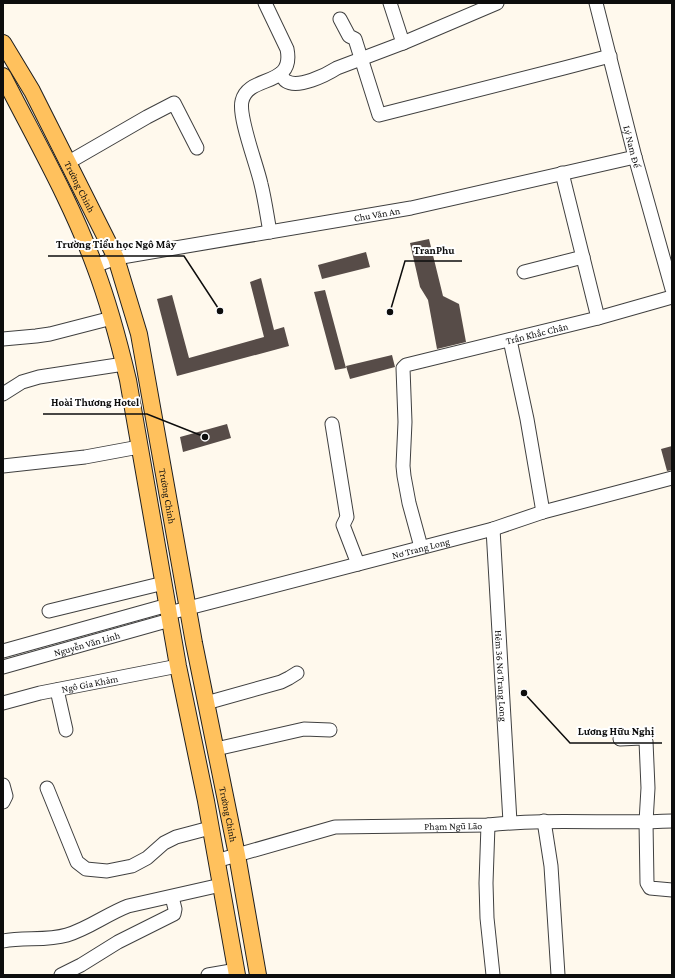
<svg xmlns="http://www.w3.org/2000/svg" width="675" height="978" font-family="'Crimson Pro',serif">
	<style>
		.building { fill: #574c48 }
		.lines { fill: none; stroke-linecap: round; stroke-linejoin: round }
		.minor-casing { stroke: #404040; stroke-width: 15 }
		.major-casing { stroke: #1e1e1e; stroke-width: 18 }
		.minor { stroke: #fff; stroke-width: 13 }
		.major { stroke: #ffc15d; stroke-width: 16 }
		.labels { text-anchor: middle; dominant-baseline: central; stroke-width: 4; stroke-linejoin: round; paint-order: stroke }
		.street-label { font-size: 10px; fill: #0d0d0d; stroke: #fff }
		.leader { fill: none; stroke: #0d0d0d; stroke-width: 1.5 }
		.callout-dot { fill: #0d0d0d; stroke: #fff; stroke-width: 1.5 }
		.callout-label { font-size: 11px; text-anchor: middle; font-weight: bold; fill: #0d0d0d; stroke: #fff; stroke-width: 4; stroke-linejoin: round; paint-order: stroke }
	</style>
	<rect width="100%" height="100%" fill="#fff9ed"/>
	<path class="building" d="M429,239L443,296L459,304L466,342L437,349L428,300L420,287L410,243Z
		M366,252L370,267L322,279L318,265Z
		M261,278L274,330L284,327L289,346L177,376L157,299L172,295L189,358L264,337L250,282Z
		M325,290L346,368L335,370L314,292Z
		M392,355L395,367L350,379L346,366Z
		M227,424L231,438L183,452L180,437Z
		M672,446V470L667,471L661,449Z"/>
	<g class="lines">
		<defs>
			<g id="minor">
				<path d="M265,3L287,49C295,88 248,74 242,101C238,117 257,165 261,184C265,200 267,216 270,232"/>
				<path d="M390,3L403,43"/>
				<path id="s1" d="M596,3L635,157L672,289"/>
				<path d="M340,19L349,36L355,39L379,115L564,68L610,56"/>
				<path d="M280,74C282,76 284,80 286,81C298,89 326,75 337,68L403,43L497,3"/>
				<path d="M69,162L147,117L174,103L197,148"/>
				<path d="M562,173L598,318"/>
				<path id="s2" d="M95,266L116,258L411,208L635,157"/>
				<path d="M524,272L583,257"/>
				<path d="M3,339L36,336L50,334L112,318"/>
				<path d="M510,340L527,419L543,512"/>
				<path d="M3,394L22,382L39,377L124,364"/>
				<path d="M332,424L347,517L343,525L358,564"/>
				<path d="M3,466L85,457L139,447"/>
				<path id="s3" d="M493,529L510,822"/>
				<path id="s4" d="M421,547L409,503L404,476L403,466L405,422L403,368L406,365L598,318L672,297"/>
				<path d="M49,611L164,583"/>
				<path id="s5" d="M169,613L493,529L543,512L672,478"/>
				<path d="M3,651L168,605"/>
				<path id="s6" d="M3,667L170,620"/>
				<path d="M57,690L66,730"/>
				<path id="s7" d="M3,703L40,693L178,666"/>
				<path d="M206,703L281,682L289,678L297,673"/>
				<path d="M620,739L642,738L646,741L648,788L646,822L647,883L650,888L672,890"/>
				<path d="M216,749L304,729L330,730"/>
				<path d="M3,785L6,796L3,802"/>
				<path d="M47,788L77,862L86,869L107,871L132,866L147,858L164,843L176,837L210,828"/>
				<path d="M544,821L551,866L558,975"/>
				<path d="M488,825L486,883L487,918L493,975"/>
				<path id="s8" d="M216,861L335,827L488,825C549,818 611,824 672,821"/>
				<path d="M3,941C24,937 47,941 67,935C88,929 107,914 128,906L221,885"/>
				<path d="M61,975L81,965L118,942L174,914L175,909L172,897"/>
				<path d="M208,975L237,970"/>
			</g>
			<g id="major">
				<path id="s9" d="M3,43L32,91L116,258L139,334L194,643L237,855L258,975"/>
				<path d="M3,76C35,139 71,201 95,267C109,304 119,342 128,380L178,666L206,801L237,975"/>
			</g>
		</defs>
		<use href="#minor" class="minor-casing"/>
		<use href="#major" class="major-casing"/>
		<use href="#minor" class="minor"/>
		<use href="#major" class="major"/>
	</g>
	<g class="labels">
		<g class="street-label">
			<text stroke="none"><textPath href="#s1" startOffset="148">Lý Nam Đế</textPath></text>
			<text stroke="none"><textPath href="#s9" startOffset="163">Trường Chinh</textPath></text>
			<text stroke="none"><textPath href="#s2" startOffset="287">Chu Văn An</textPath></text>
			<text stroke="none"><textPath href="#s4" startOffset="320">Trần Khắc Chân</textPath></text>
			<text stroke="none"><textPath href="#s9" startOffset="487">Trường Chinh</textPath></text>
			<text stroke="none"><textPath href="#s5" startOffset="260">Nơ Trang Long</textPath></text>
			<text stroke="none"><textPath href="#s6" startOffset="87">Nguyễn Văn Linh</textPath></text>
			<text stroke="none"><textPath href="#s3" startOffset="147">Hẻm 36 Nơ Trang Long</textPath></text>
			<text stroke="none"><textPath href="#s7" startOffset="89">Ngô Gia Khảm</textPath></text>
			<text stroke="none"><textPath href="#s9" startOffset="811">Trường Chinh</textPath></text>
			<text stroke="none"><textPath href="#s8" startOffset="242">Phạm Ngũ Lão</textPath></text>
		</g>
	</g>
	<path class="leader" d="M220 311L184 256H48M390 312L405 261H462M205 437L147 414H43M524 693L570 743H662"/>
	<g class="callout-dot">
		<circle cx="220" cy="311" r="4"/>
		<circle cx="390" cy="312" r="4"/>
		<circle cx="205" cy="437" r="4"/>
		<circle cx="524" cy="693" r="4"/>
	</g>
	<g class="callout-label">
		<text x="116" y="248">Trường Tiểu học Ngô Mây</text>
		<text x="434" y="254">TranPhu</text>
		<text x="95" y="406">Hoài Thương Hotel</text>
		<text x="616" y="735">Lương Hữu Nghị</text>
	</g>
	<rect width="675" height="978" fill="none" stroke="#0d0d0d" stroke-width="8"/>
</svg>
